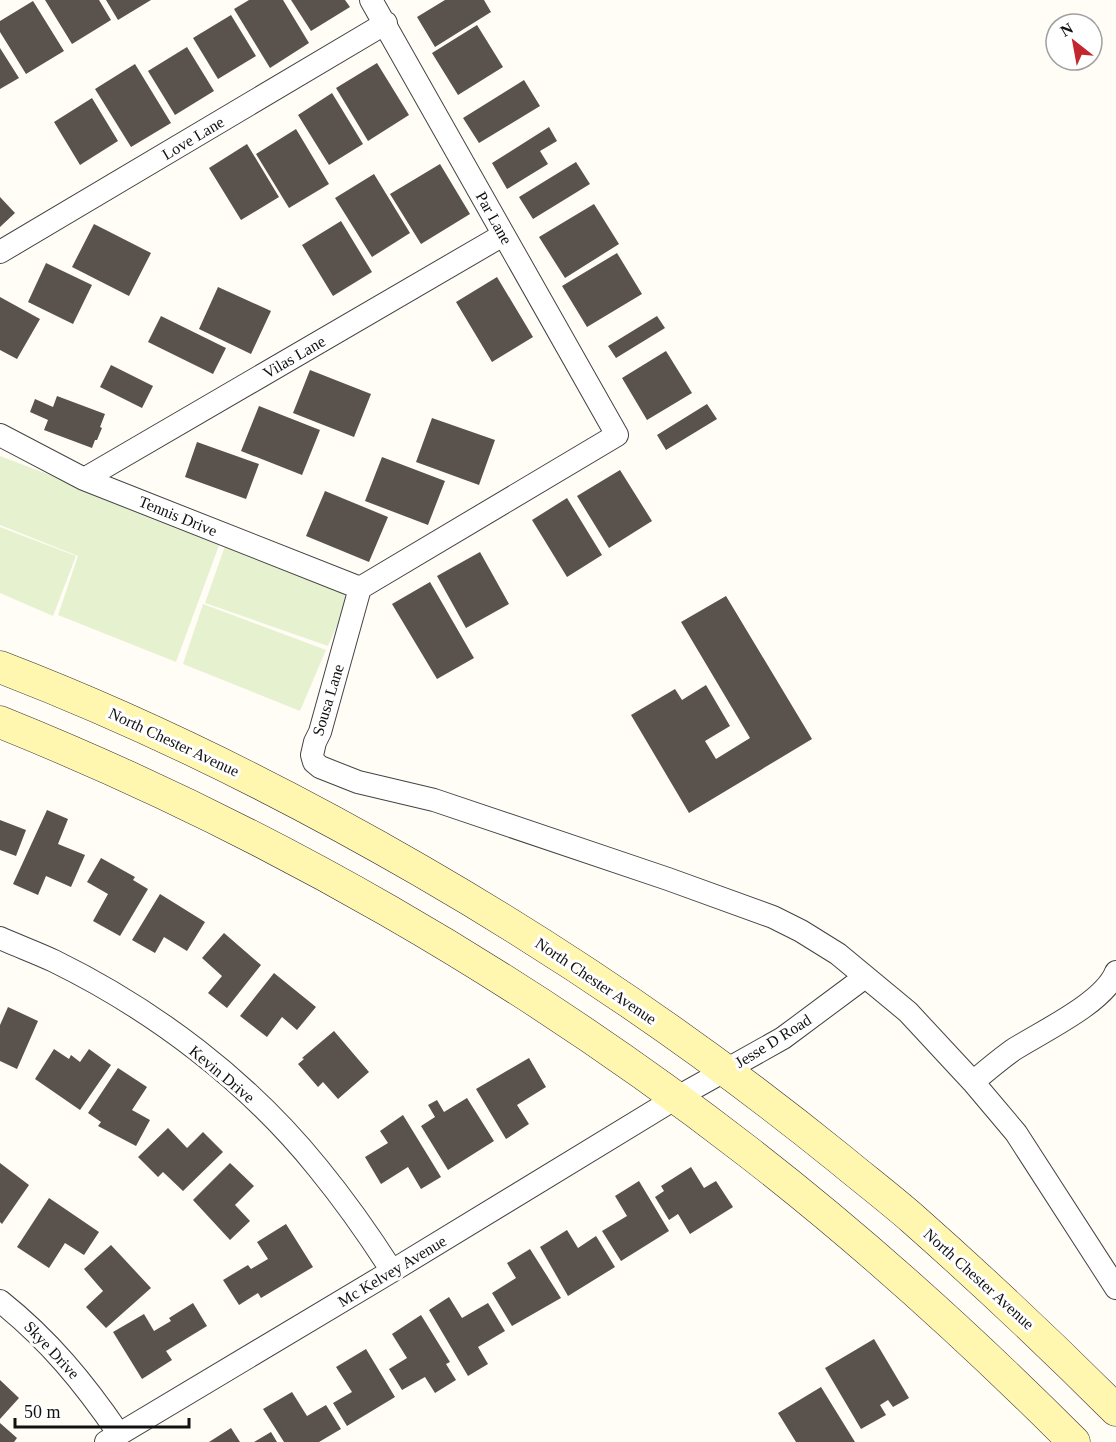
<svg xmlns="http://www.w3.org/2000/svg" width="1116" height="1442" font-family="'Times New Roman',serif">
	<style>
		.pitch { fill: #e6f2cf }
		.building { fill: #5a524d }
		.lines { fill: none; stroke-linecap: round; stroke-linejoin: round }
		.minor-casing { stroke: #444; stroke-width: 24 }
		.secondary-casing { stroke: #333; stroke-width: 33 }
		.minor { stroke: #fff; stroke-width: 22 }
		.secondary { stroke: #fff6b0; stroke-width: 32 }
		.labels { text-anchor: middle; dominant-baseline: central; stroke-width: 6; stroke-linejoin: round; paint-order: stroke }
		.street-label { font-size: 16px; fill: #111; stroke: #fff }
	</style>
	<rect width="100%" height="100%" fill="#fffdf5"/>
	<path class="pitch" d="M0,456L221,540L176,662L58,615L78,556L0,525Z
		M0,527L76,556L53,616L0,593Z
		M227,540L352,592L328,646L205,603Z
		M203,604L326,650L300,711L183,664Z"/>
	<path class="building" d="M45,0H99L111,20L72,44Z
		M106,0H151L118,20Z
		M249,0H283L309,43L270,68L234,9Z
		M291,0H345L350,7L311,31Z
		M445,0H484L491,12L435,47L417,17Z
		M33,1L64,51L26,74L0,32V21Z
		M231,15L256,56L218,79L193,38Z
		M477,25L503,67L458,95L432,53Z
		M187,47L214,91L175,115L148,71Z
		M0,48L19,78L0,89Z
		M377,63L409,115L368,141L336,88Z
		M135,64L171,123L131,147L95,89Z
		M524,80L540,106L479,143L463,118Z
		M332,93L363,144L329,165L298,115Z
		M92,98L118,141L80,165L54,122Z
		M549,127L557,141L540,151L548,164L507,189L492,163Z
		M296,129L329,184L289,208L256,154Z
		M247,144L279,197L241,220L209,168Z
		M576,162L590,184L533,219L519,197Z
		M440,164L470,214L421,244L390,194Z
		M374,174L410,233L372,257L335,198Z
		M0,197L15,213L0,227Z
		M594,204L619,244L565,278L539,237Z
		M341,221L372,272L333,296L302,245Z
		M94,224L151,253L129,296L72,267Z
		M617,253L642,294L587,327L562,286Z
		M46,263L92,285L73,324L28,302Z
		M497,277L533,337L492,362L456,302Z
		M218,287L271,311L251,354L199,329Z
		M0,297L40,319L17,359L0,350Z
		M161,316L226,348L213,374L148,342Z
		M657,316L665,328L616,358L608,346Z
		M666,351L692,393L647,420L622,378Z
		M111,365L153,386L142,408L100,387Z
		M310,370L371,394L354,437L293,413Z
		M57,396L105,414L100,427L102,428L97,440H95L92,448L44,430L48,420L30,412L35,399L53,407Z
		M707,404L717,419L666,450L657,435Z
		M259,406L320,430L302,475L241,451Z
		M432,418L495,440L479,485L416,462Z
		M197,442L259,464L246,499L185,477Z
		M382,457L445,481L428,525L365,501Z
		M620,470L652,521L609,548L577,496Z
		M325,491L388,517L369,562L306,536Z
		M567,498L602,555L567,577L532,520Z
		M480,552L509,604L466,628L437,576Z
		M430,582L474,658L437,679L392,604Z
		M726,596L812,739L689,813L631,715L675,689L682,700L706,685L730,726L705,741L716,759L750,738L681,622Z
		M47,810L68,819L58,844L85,855L71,887L46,876L38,895L13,884Z
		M0,820L26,830L16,856L0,850Z
		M101,858L135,877L133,880L148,889L120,936L93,921L108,894L87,882Z
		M160,894L205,922L187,951L164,937L155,953L132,940Z
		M224,933L261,965L227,1008L208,993L222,976L202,958Z
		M274,973L316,1007L297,1030L282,1017L267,1037L240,1016Z
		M8,1007L38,1021L17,1069L0,1061V1025Z
		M334,1031L369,1072L338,1099L323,1082L318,1087L298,1064L304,1059L302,1058Z
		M54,1049L69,1059L71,1055L80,1062L89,1049L111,1065L80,1110L35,1079Z
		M529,1058L546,1087L517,1105L529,1124L506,1139L476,1089Z
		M118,1068L147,1087L132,1110L150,1120L136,1146L98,1126L101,1122L88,1113Z
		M467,1098L494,1141L448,1170L421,1126L435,1117L428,1105L437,1100L444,1112Z
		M403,1115L441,1177L421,1189L408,1167L381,1184L365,1157L388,1143L380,1131Z
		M168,1128L187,1148L203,1132L223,1152L183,1191L163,1172L158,1177L138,1157Z
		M0,1163L29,1185L2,1224L0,1222Z
		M230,1163L254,1186L235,1205L250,1221L230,1240L193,1200Z
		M691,1167L704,1188L716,1181L733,1207L690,1234L678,1214L669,1220L655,1197L664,1191L661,1186Z
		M639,1181L669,1231L621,1261L602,1231L627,1216L615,1196Z
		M49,1198L99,1232L84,1255L65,1243L49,1268L17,1247Z
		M286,1224L313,1267L261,1298L258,1293L239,1305L223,1280L248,1265L251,1269L268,1259L257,1242Z
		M567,1230L578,1248L596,1236L615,1267L568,1296L540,1247Z
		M111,1245L151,1288L106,1328L86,1307L103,1291L84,1269Z
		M530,1249L561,1298L512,1326L492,1293L516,1278L507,1263Z
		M449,1297L462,1318L488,1303L505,1331L478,1347L488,1364L468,1376L429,1310Z
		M193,1303L207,1326L166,1351L172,1360L142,1379L113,1332L144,1314L154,1331L171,1321L169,1318Z
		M421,1315L450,1362L446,1364L456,1380L435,1393L425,1377L402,1390L389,1369L407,1358L392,1334Z
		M874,1339L909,1398L893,1407L888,1400L880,1405L886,1415L861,1429L825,1368Z
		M366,1349L395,1397L347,1426L333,1403L352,1392L336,1367Z
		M0,1380L19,1398L0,1419Z
		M821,1387L855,1442H796L778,1413Z
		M292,1392L307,1416L326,1405L341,1429L319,1442H284L263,1409Z
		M0,1423L17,1438L14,1442H0Z
		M231,1428L240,1442H209Z
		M271,1432L277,1442H254Z"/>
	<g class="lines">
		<defs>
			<path id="minor" d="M371,0L617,435L360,588L320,732L315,742L312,755L314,762L320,767L358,782L434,800L668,879L773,917L801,931L838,954L908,1012L973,1082L1016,1133L1116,1288
				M0,252L386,23
				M0,435L84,479L360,588
				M84,479L503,235
				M0,938C18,946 37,953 54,961C154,1010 248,1081 318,1168C345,1201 369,1235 392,1271
				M973,1082C986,1071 999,1060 1013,1050C1041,1032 1104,1003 1116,972
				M0,1301C49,1340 84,1383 119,1434
				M106,1442L392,1271L676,1098L783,1038L865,977"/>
			<path id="secondary" d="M0,667C146,723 286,793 421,871C568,956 708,1052 840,1159C864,1179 889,1198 913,1219C983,1281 1050,1344 1116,1410
				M0,722C266,829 520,975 747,1151C862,1240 971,1339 1074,1442"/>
		</defs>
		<use href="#minor" class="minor-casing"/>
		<use href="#secondary" class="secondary-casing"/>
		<use href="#minor" class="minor"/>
		<use href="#secondary" class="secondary"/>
	</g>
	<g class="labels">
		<g class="street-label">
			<text transform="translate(193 138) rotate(-31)">Love Lane</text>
			<text transform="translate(494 218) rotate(61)">Par Lane</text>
			<text transform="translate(294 357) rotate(-30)">Vilas Lane</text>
			<text transform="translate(178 516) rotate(22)">Tennis Drive</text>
			<text transform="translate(328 700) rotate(-73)">Sousa Lane</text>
			<text transform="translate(174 742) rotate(25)">North Chester Avenue</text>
			<text transform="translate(596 981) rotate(34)">North Chester Avenue</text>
			<text transform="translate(773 1041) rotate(-32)">Jesse D Road</text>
			<text transform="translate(222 1074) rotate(40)">Kevin Drive</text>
			<text transform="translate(392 1271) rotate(-31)">Mc Kelvey Avenue</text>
			<text transform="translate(979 1279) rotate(42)">North Chester Avenue</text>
			<text transform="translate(52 1350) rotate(47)">Skye Drive</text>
		</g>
	</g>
	<g transform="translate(1074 42) rotate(329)"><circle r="28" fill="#ffffff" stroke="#a0a0a0" stroke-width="1.5"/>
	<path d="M0-4.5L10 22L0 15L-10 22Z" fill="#c4262e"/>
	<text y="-9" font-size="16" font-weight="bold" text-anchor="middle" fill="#111111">N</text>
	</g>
	<path d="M15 1418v9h174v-9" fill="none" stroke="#111111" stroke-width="3"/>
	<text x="24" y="1418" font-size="18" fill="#111111" stroke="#ffffff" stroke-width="4.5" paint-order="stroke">50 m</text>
</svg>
